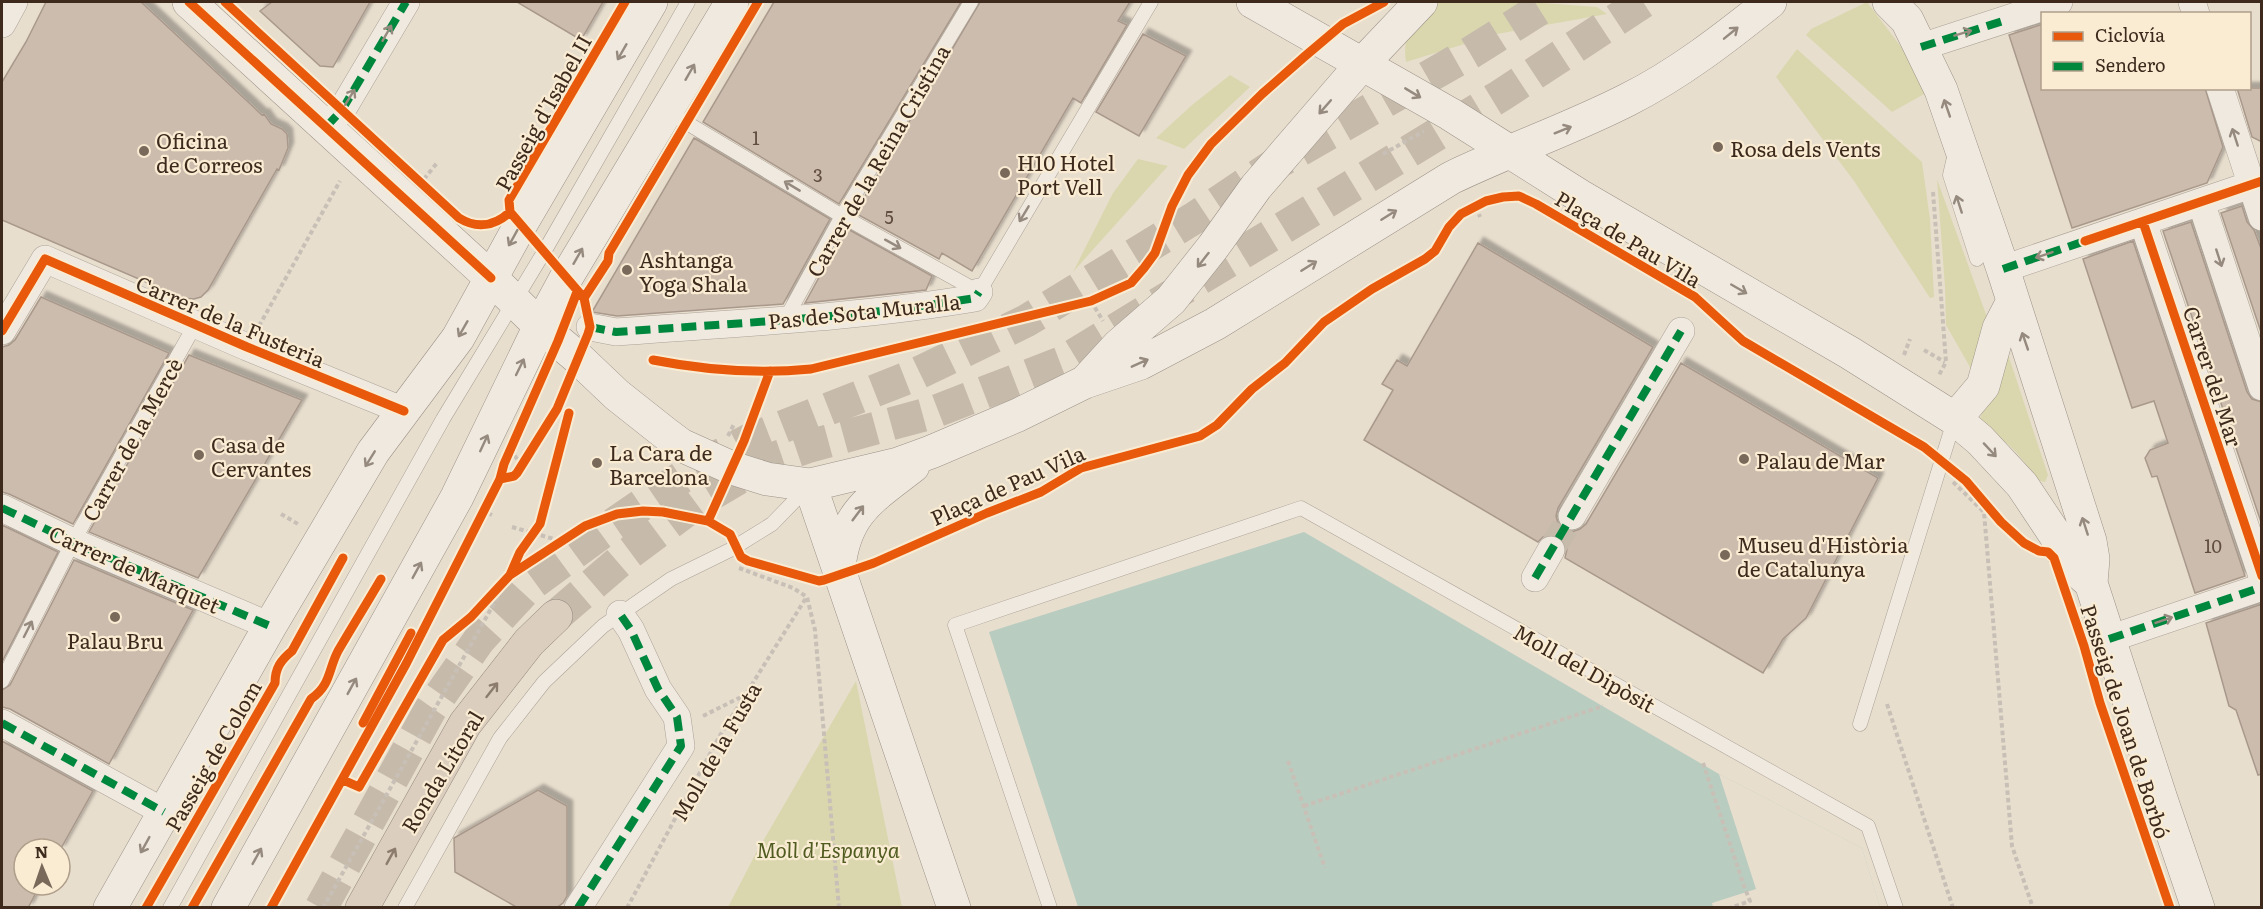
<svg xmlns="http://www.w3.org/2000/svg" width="2263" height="909" font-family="Literata,serif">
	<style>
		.green { fill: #dad7af }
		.water { fill: #b9ccc0 }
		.pier { fill: #e8dece }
		.building { fill: #ccbcae; stroke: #a9998c; stroke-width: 1.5; filter: url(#shadow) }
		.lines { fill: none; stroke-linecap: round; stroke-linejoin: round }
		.street-tunnel { stroke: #c6baab; stroke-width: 27; stroke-dasharray: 27 14; stroke-linecap: butt }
		.highway-tunnel { stroke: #c6baab; stroke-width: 33; stroke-dasharray: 33 16; stroke-linecap: butt }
		.lane-casing { stroke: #ada396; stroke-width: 15 }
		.street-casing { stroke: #ada396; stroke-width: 28 }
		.secondary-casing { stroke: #9d9286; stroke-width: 34 }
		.highway-casing { stroke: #93897e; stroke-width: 34 }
		.path { stroke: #c8c0b6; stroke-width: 4; stroke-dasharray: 4.5 3; stroke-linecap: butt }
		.lane { stroke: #efe9e0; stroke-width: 14 }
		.street { stroke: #efe9e0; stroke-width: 27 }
		.secondary { stroke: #efe9e0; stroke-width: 33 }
		.highway { stroke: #dbcebe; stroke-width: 33 }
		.quiet { stroke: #00873e; stroke-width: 8; stroke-dasharray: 15 8; stroke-linecap: butt }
		.cycleway-casing { stroke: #f9ecd3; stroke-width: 13 }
		.cycleway { stroke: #e8590c; stroke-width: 9 }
		.oneway { stroke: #968a7e }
		.oneway2 { stroke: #8c7c6e }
		.poi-dot { fill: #79695b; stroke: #f9ecd3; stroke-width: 2 }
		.labels { text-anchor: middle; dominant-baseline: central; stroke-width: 4.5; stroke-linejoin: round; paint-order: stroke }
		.number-label { font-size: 18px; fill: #614e41 }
		.street-label { font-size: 21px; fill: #3d2a1d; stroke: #f9ecd3 }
		.poi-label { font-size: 21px; fill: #3d2a1d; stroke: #f9ecd3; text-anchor: start }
		.park-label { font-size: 21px; font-style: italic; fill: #515c21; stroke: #f9ecd3 }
	</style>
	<defs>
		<filter id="shadow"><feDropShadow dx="5.5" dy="-5.5" stdDeviation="1.5" flood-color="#0004"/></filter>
	</defs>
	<rect width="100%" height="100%" fill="#e8dece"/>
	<path class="green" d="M1440,2H1529L1597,7L1607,14L1497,34L1406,62C1401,29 1418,23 1440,2Z
		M1867,2L1905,52L1926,93L1892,112L1806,35L1811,29Z
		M1797,49L1922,162L1930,219L1934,297L1930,298L1854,181L1776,77Z
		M1230,75L1250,87L1184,149L1156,138L1192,105Z
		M1138,159L1168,166L1073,272L1113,193Z
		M1937,179L1991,328L1975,376L1946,325L1945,287Z
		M2004,342L2048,475L2045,482L2040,481L2014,450L1980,419Z
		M856,681L902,907H728L756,853Z"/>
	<path class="water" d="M1304,532L1719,774L1862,848L1880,907H1078L989,632Z"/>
	<path class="pier" d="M1719,774L1862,848L1880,907H1713L1712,903L1756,889Z"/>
	<path class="building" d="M46,2H141L262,115L264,114L271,124L282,129L287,134L288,148L279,170L277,169L208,290L201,297L194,299L183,298L2,220V82L26,42Z
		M272,2H370L333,67L320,66L260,11Z
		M517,2H603L581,40Z
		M774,2H961L839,204L703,122Z
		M980,2H1130L1118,21L1127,25L1081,103L1073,98L972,271L942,253L939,259L855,213Z
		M2043,24V88H2205L2223,147L2207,183L2072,228L2009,35Z
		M1143,34L1186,56L1139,136L1096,112Z
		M2237,88H2262V142L2252,137Z
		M694,138L830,219L783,304L617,316L592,312Z
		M2242,206L2247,222L2254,230L2262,251V335L2221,213Z
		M2191,222L2247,392L2252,399L2262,402V525L2163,231Z
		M846,228L932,276L926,290L805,303Z
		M2133,241L2245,576L2195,593L2157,476L2152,477L2145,458L2150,450L2168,443L2154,401L2132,408L2083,259Z
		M1478,243L1653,347L1558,508L1556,516L1558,523L1564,529L1572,532L1580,529L1586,524L1681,363L1878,478L1806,618L1783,639L1763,673L1565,558L1567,549L1564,542L1559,537L1550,534L1543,537L1538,542L1364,440L1393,390L1382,384L1397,360L1407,366Z
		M41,297L169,353L73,524L9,494L2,492V347L9,345L15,340Z
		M189,355L302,400L198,578L89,532Z
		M2,525L58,552L2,662Z
		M74,560L193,610L109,764L10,709L2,707V690L10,685Z
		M2262,604V774L2258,775L2236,710L2229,706L2206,623Z
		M2,741L93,791L60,850L24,849V885H40L28,908H2Z
		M538,790L567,806V896L563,903L556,908H518L455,872L454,838Z"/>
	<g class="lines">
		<path class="street-tunnel" d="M1551,550L1572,516"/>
		<path class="highway-tunnel" d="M556,616L628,554L698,502L769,460L810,446L931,413L1061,363L1500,96L1643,2
			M321,908L430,710L479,640L529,586L608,528L694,469L749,440L910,377L1026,321L1196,217L1277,163L1470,53L1551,2"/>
		<defs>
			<path id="lane" d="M667,111L842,216L979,292L1151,2
				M1955,153L1950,175L1977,259
				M785,320L842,216L971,2
				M2,681L73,542L195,325
				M1860,724L1954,421
				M170,908L443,419L544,252L688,2
				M405,908L500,738L544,682L603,626L671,579L730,550L772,524L807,488
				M1050,908L955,625L1301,508L1868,826L1896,908"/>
			<path id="street" d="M2192,2L2196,14
				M2,24L14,2
				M1921,47L2059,2
				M2220,88L2262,217
				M326,127L342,110L406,2
				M2201,202L2262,387
				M2143,222L2262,576
				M2003,269L2262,181
				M590,327L616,332C736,323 856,318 975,298L979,292
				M2,331L45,259L247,347L404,411
				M2,508L73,542L270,626
				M1572,516L1681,331
				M1535,578L1551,550
				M2109,639L2262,587
				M2,723L164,812
				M578,908L681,746L677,717L658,689L631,630L620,614"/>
			<path id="secondary" d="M189,2L491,278L540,326L578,358L617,395L665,433L681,445L732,468L767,479L810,485L898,464L931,452L1018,415L1085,382L1141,363L1215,324L1451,178C1509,150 1570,129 1627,100C1679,74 1725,38 1770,2
				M1253,2L1450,114L1580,196L1850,353L1955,419L1980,440L2022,485L2056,536L2061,550L2074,568L2091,583
				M1889,2L1907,20L1941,90L2003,269L2090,541L2093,559L2091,583L2161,799L2198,908
				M1086,381L1119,345L1171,300L1213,247L1256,187L1363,63L1421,2
				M1955,419L1983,386L1999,328L2012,303
				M810,485L954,908
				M839,567C845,512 872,498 913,466
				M110,908L270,626L373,452L458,338L521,224L651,2
				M228,908L457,497L540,326L566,278L732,2"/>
			<path id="highway" d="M362,908L465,724L529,642L556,616"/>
		</defs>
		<use href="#lane" class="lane-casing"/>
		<use href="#street" class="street-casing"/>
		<use href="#secondary" class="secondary-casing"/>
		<use href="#highway" class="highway-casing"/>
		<path class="path" d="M1383,154L1424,131
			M424,179L437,163
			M1933,192L1946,362L1939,375
			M1474,200L1480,217
			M1091,301L1103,321
			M259,326L340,181
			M1924,350L1945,362
			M1904,355L1910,339
			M728,436L734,424
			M511,449L521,466
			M500,479L514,476L517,473L557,409L563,392
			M1953,482L1984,512L2012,846L2033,908
			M483,511L492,515
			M281,514L298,524
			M512,527L561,541
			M739,568L793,588L807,597L815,630L839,908
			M1887,704L1953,908
			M703,716L747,694
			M1288,761L1325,868
			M1703,763L1744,886L1750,901L1730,908
			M1304,806L1603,706
			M323,908L510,575
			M627,908L719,737L806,598"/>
		<use href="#lane" class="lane"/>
		<use href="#street" class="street"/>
		<use href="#secondary" class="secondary"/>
		<use href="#highway" class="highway"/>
		<path class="quiet" d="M1921,47L2006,20
			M326,127L342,110L406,2
			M2003,269L2085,241
			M590,327L616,332C736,323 856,318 975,298L979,292
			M2,508L73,542L270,626
			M1535,578L1681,331
			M2109,639L2262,587
			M2,723L164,812
			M578,908L681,746L677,717L658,689L631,630L620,614"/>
		<defs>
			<path id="cycleway" d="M189,2L491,278
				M225,2L459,218C477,229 495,226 510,212
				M2143,222L2262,576
				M2085,241L2262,181
				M583,297L510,212L509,200L625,2
				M2,331L45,259L247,347L404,411
				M653,360C704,370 759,374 811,369L1091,301L1131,283L1144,268L1155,253L1172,206L1188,175L1211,144L1262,94L1304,57L1343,24L1384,2
				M500,479L514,476L517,473L557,409L588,334L590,327L584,298L608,261L609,253L758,2
				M708,521L744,441L770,371
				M510,575L520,552L540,524L569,413
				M363,723L411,633
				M343,780L359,787L443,640L471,617L510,575L585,526L617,514L643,511L663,512L708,521L730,534L741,557L748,561L819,581L824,580L874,563L987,513L1041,492L1081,468L1200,436L1217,425L1252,389L1285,363L1324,322L1372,289L1425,259L1435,251L1449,227L1461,214L1486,201L1503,197L1519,196L1536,204L1695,297L1743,341L1924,447L1966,481L2001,522L2024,543L2039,551L2048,552L2054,558L2084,646L2100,703L2170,908
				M146,908L275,683C275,668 281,660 292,651L343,558
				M192,908L311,699C331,685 328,670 338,651C352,627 367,603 381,579
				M271,908L406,664L500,479L504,464L558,341L577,292"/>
		</defs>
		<use href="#cycleway" class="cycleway-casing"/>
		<use href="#cycleway" class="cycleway"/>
	</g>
	<defs><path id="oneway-shaft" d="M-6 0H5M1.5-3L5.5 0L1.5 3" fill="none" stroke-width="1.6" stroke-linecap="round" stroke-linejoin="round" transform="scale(1.5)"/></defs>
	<g class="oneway">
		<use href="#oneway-shaft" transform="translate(387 33) rotate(-60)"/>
		<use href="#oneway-shaft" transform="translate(1731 33) rotate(-39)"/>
		<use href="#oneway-shaft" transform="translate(1963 33) rotate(-17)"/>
		<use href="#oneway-shaft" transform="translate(622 52) rotate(120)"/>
		<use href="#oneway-shaft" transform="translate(690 72) rotate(-60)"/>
		<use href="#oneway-shaft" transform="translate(1413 93) rotate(31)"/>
		<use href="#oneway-shaft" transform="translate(350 97) rotate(-58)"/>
		<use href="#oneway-shaft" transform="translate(1325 107) rotate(131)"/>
		<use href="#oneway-shaft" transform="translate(1947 108) rotate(-109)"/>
		<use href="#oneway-shaft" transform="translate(1563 130) rotate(-22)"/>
		<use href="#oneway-shaft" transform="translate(2235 137) rotate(-108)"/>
		<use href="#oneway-shaft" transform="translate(792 186) rotate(-149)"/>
		<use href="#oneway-shaft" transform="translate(1959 204) rotate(-108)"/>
		<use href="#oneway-shaft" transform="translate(1024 214) rotate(121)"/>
		<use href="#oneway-shaft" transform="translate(1389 215) rotate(-32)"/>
		<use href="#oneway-shaft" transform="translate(513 238) rotate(119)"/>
		<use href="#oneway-shaft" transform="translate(893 244) rotate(29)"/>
		<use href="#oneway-shaft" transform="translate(2044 255) rotate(161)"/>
		<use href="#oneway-shaft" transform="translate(578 256) rotate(-60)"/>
		<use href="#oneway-shaft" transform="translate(2219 258) rotate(72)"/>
		<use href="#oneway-shaft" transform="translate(1203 260) rotate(128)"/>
		<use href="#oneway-shaft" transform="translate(1309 266) rotate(-32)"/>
		<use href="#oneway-shaft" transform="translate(1739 289) rotate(30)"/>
		<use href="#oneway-shaft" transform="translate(463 329) rotate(120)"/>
		<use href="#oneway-shaft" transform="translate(2025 341) rotate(-109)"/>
		<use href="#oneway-shaft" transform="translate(1140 363) rotate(-24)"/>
		<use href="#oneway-shaft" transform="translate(520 367) rotate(-64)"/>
		<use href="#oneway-shaft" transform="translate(484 443) rotate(-65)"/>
		<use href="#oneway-shaft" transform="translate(1990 450) rotate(47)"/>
		<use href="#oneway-shaft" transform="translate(370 459) rotate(122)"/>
		<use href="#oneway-shaft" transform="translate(858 513) rotate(-53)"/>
		<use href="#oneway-shaft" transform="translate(2085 526) rotate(-108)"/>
		<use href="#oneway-shaft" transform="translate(417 570) rotate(-61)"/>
		<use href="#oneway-shaft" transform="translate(2164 620) rotate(-19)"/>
		<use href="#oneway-shaft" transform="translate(28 629) rotate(-63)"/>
		<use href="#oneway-shaft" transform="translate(352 686) rotate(-61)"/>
		<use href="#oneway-shaft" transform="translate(145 845) rotate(119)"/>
		<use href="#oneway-shaft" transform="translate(257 856) rotate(-61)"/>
	</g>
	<g class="oneway2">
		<use href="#oneway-shaft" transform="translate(492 690) rotate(-52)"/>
		<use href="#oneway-shaft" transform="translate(391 856) rotate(-61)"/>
	</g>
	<g class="poi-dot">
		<circle cx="1718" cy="147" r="6"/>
		<circle cx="144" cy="151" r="6"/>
		<circle cx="1005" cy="173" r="6"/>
		<circle cx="627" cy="270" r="6"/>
		<circle cx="199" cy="455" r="6"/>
		<circle cx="1744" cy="459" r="6"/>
		<circle cx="597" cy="463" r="6"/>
		<circle cx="1725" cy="555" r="6"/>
		<circle cx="115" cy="617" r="6"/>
	</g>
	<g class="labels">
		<g class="number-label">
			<text x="756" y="137">1</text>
			<text x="818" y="174">3</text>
			<text x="889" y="216">5</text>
			<text x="2213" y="545">10</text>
		</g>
		<g class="street-label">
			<text transform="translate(542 112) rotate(-61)">Passeig d'Isabel II</text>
			<text transform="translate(877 160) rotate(-60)">Carrer de la Reina Cristina</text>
			<text transform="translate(1629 238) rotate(31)">Plaça de Pau Vila</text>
			<text transform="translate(864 310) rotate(-6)">Pas de Sota Muralla</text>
			<text transform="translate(231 320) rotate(23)">Carrer de la Fusteria</text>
			<text transform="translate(2214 376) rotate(72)">Carrer del Mar</text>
			<text transform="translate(131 439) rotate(-61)">Carrer de la Mercè</text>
			<text transform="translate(1007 484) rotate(-24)">Plaça de Pau Vila</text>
			<text transform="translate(135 568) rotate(24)">Carrer de Marquet</text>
			<text transform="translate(1585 667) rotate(29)">Moll del Dipòsit</text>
			<text transform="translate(2127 721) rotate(72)">Passeig de Joan de Borbó</text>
			<text transform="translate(715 751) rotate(-60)">Moll de la Fusta</text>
			<text transform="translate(212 755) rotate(-60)">Passeig de Colom</text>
			<text transform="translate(441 771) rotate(-59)">Ronda Litoral</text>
		</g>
		<g class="poi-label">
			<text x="156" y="139">Oficina<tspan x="156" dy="24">de Correos</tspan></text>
			<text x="1730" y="147">Rosa dels Vents</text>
			<text x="1017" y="161">H10 Hotel<tspan x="1017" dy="24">Port Vell</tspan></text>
			<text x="639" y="258">Ashtanga<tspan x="639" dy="24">Yoga Shala</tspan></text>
			<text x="211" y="443">Casa de<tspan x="211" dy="24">Cervantes</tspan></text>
			<text x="609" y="451">La Cara de<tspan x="609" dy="24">Barcelona</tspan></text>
			<text x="1756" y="459">Palau de Mar</text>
			<text x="1737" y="543">Museu d'Història<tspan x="1737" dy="24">de Catalunya</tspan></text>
			<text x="115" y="639" text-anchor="middle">Palau Bru</text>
		</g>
		<g class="park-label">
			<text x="828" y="848">Moll d'Espanya</text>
		</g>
	</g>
	<rect width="2263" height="909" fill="none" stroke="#3d2a1d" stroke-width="6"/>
	<rect x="2041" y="12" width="210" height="78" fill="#f9ecd3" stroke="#ae9e8a" stroke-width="1.5"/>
	<rect x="2053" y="32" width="30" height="9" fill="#e8590c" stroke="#ae9e8a" stroke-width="1.5"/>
	<text x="2095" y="42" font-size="18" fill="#3d2a1d">Ciclovía</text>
	<rect x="2053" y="62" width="30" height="9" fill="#00873e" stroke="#ae9e8a" stroke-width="1.5"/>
	<text x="2095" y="72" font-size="18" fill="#3d2a1d">Sendero</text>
	<g transform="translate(42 867) rotate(358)"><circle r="28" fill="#f9ecd3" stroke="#ae9e8a" stroke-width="1.5"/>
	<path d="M0-4.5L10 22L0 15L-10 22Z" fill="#79695b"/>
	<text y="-9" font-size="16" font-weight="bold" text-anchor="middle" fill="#3d2a1d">N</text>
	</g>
</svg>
